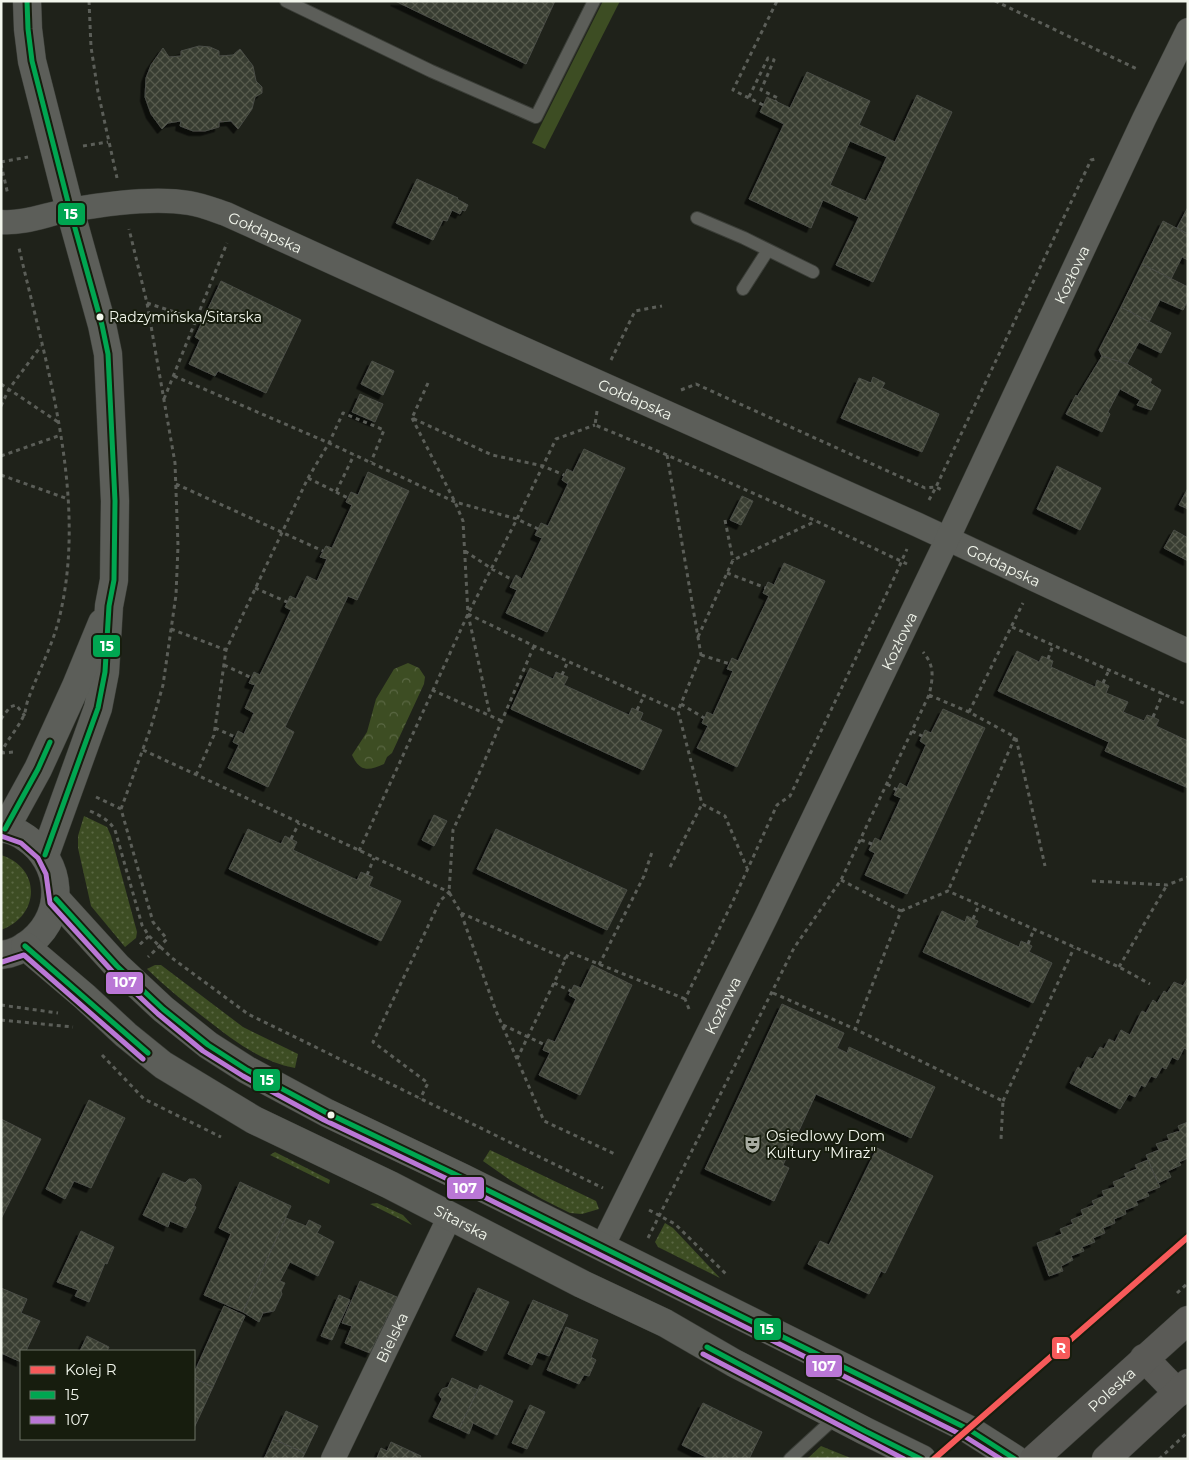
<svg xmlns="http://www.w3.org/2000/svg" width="1189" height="1460" font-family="Montserrat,sans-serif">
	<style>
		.grass { fill: url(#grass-dots) }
		.park { fill: url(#park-crowns) }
		.garden { fill: #3d4d23 }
		.building { fill: url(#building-cross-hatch); stroke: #4a4d47; fill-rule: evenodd; filter: url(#shadow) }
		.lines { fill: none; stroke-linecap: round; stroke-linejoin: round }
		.service-casing { stroke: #3b3e38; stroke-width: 14 }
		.minor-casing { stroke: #3b3e38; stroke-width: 25 }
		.tertiary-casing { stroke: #3b3e38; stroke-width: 29 }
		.secondary-casing { stroke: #3b3e38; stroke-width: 29 }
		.path { stroke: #5b5e58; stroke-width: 3; stroke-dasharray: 4 4; stroke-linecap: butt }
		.service { stroke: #5c5e59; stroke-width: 12 }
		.minor { stroke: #5c5e59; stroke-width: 24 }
		.tertiary { stroke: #5c5e59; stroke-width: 28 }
		.secondary { stroke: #5a5a56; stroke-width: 28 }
		.bus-1-casing { stroke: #171d0e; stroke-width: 9 }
		.bus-2-casing { stroke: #171d0e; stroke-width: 9 }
		.bus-1 { stroke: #00a651; stroke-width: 5 }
		.bus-2 { stroke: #ba77d6; stroke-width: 5 }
		.rail-1-casing { stroke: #171d0e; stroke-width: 10 }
		.rail-1 { stroke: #f75a5a; stroke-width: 6 }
		.bus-dot { fill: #f2f6ec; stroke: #171d0e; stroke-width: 2 }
		.labels { text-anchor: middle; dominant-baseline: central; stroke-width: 4; stroke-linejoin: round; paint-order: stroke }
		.bus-label { font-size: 14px; fill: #f2f6ec; stroke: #171d0e; text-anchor: start }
		.street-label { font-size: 15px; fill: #f2f6ec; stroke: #171d0e }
		.poi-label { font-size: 15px; fill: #f2f6ec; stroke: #171d0e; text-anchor: start }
		.line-badge { stroke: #171d0e; stroke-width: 2 }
		.badge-label { font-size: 14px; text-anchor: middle; font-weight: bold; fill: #fff }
	</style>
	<defs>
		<pattern id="grass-dots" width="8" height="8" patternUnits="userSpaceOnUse" patternTransform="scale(1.25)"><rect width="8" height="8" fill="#3d4d23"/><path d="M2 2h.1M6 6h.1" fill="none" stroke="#5a6743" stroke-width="1.8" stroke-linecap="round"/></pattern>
		<pattern id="park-crowns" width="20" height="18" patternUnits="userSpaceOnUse" patternTransform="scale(1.25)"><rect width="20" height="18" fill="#3d4d23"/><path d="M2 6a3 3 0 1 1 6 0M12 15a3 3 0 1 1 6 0" fill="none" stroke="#5a6743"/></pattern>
		<pattern id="building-cross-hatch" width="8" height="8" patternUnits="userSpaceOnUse" patternTransform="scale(1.25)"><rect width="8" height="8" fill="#393e30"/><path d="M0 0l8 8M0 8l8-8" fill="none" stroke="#565a4e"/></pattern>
		<filter id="shadow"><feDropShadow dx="-4.5" dy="4.5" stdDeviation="0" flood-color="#0009"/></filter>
	</defs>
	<rect width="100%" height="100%" fill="#1f221a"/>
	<path class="grass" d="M84,816L107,827L111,836L137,932L136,938L125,947L91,906L78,848V836Z
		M1,855C42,868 40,916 1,930Z
		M155,965H161L165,968L243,1027L298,1054L295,1068C260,1061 234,1041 206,1019C185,1003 166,987 147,969Z
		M490,1150L596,1201L599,1209L582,1214L570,1213L542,1199L510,1180L483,1161Z
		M275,1152L330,1180L329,1184L270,1155Z
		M377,1203L403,1215L412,1225L370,1204Z
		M665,1223L673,1228L720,1278L658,1247L655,1242Z
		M821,1446L853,1459H807Z"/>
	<path class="park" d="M408,663L419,668L425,677L424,684L392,753L387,757L384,764C368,771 360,772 352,755L367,732L376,699L394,669Z"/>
	<path class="garden" d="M603,1H620L545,149L532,143Z"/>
	<path class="building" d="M395,1H555L526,64Z
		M199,46L210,47L219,51V56L233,55L240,49L253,66L256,81L262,87V93L255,97L252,109L238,129L231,121L219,122V127L205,131H193L180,126L181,121L168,123L162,129L151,114L145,97L146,78L151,65L163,48L169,57L181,56V51Z
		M807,72L870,101L859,125L895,142L917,95L952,112L873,282L836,265L859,217L823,200L811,228L749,199L784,124L760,112L767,97L790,108ZM850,141L887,157L866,201L830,185Z
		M417,179L458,198L457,199L468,205L465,211L462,210L460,214L452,210L447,221L443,220L433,240L396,223Z
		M1188,207V234L1177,228Z
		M1163,221L1188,234V260L1182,257L1171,279L1142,264Z
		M1142,264L1188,287V300L1183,310L1160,300L1149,322L1121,307Z
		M221,281L301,320L266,393L218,371L215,376L189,364L200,340L195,337Z
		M1121,307L1171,333L1161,353L1139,342L1127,364L1102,356L1099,350Z
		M1102,356L1127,364L1152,379L1150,383L1161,390L1151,410L1137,405L1140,400L1120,389L1108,412L1110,414L1102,432L1066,414L1076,395L1077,397Z
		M372,361L394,371L383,395L361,384Z
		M873,377L885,383L882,388L939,414L922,452L841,418L859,378L871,383Z
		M360,394L383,404L375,422L352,412Z
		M584,449L625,468L547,632L506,613L517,590L510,587L516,575L522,579L542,538L535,535L541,523L548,526L568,484L562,480L567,469L573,472Z
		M1057,466L1101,488L1080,530L1037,509Z
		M368,472L409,491L357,600L348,596L285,727L294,732L268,787L228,768L239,745L233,742L238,731L244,734L254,713L245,708L255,685L249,683L254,672L260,675L291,610L285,607L290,596L296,599L307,576L317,581L327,559L320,557L326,546L332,548L352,505L346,502L351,492L358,495Z
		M1188,488V509L1179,505Z
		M742,496L753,501L741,525L730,520Z
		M1174,530L1188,538V561L1164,548Z
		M784,563L825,581L737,767L697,748L708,726L702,723L707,712L713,715L733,671L727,669L732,658L738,661L769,596L763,593L768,582L774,585Z
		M1017,651L1039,662L1042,656L1053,661L1051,667L1095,687L1097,680L1109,686L1106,693L1128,702L1123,712L1144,721L1147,715L1153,717L1159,720L1156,726L1188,741V788L1105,751L1109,742L998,691Z
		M530,668L553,679L556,672L568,677L564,685L629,715L632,708L643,713L640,720L662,730L643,770L511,709Z
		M943,709L985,728L907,894L865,875L875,853L869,850L875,838L881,841L901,798L894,795L900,783L907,787L926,745L920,741L925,730L931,733Z
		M434,815L447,821L434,846L422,840Z
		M248,829L281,844L285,836L297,842L293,850L357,880L361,872L373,877L369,886L401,901L381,941L229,869Z
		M496,829L627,890L607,930L477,869Z
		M942,911L965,922L967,916L973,919L978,921L975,927L1019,947L1021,941L1028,944L1032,946L1029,952L1052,963L1033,1003L923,952Z
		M592,965L632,985L580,1095L539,1075L550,1053L543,1050L545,1045L548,1039L555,1042L576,999L569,995L574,985L581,988Z
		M1188,977V1050L1184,1048L1178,1060L1172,1057L1166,1069L1162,1067L1156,1078L1151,1076L1145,1087L1141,1085L1135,1097L1129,1094L1120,1109L1070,1083L1078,1067L1081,1069L1087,1057L1093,1059L1100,1047L1104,1049L1109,1039L1115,1042L1121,1030L1130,1035L1142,1011L1146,1013L1153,1000L1157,1003L1164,991L1167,993L1174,982L1183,986Z
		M782,1004L844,1033L837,1048L847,1053L849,1047L935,1087L911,1138L816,1094L783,1165L789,1168L774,1201L705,1169Z
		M89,1100L125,1118L91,1188L74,1181L65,1199L46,1189Z
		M1,1119L41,1139L1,1219Z
		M1188,1122V1158L1179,1162L1181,1165L1168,1171L1171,1177L1158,1183L1146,1155L1159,1150L1156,1144L1169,1140L1167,1135L1180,1131L1178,1126Z
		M877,1148L933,1176L885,1273L881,1271L869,1294L808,1264L820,1241L829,1245Z
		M1148,1160L1160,1187L1147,1192L1149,1196L1136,1201L1138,1205L1125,1210L1126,1214L1114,1219L1115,1223L1103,1228L1105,1233L1093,1238L1095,1242L1082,1247L1084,1251L1071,1256L1073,1260L1061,1266L1063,1271L1049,1276L1037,1243L1062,1234L1060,1229L1073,1224L1071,1220L1083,1215L1081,1210L1094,1205L1092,1201L1104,1196L1102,1191L1115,1187L1113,1182L1126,1177L1124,1174L1137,1169L1135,1165Z
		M163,1173L185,1183L189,1179H195L201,1185V1189L194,1206L196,1207L186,1228L170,1221L168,1227L143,1215Z
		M240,1182L291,1206L243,1312L204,1295L231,1234L219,1228Z
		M286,1218L306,1226L309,1220L321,1226L317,1233L334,1242L318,1276L290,1262L280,1281L285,1283L281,1291L282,1294L274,1311L263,1313L259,1322L243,1312Z
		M81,1231L114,1247L107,1264L105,1263L89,1302L75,1296L78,1290L57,1282Z
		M360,1281L397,1297L370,1353L345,1343L352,1326L342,1323Z
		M1,1288L27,1299L21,1313L40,1321L26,1351H21V1362L1,1353Z
		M478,1288L509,1302L486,1351L456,1336Z
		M339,1295L350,1300L332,1340L321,1336Z
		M533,1300L568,1315L549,1356L538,1352L532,1365L508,1354Z
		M224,1306L245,1316L213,1387L194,1378V1373Z
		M566,1327L598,1340L591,1357L596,1360L589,1376L584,1375L579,1384L547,1370Z
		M87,1336L109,1347L107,1351H80Z
		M194,1378L213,1387L194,1428Z
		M452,1378L478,1390L459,1429L433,1417L442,1399L439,1395L442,1389L448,1387Z
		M480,1385L513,1401L497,1435L473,1423L469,1434L459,1429Z
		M703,1403L762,1432L749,1459H710L682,1445Z
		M530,1405L545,1412L527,1449L512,1443Z
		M286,1411L318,1426L305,1453L273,1439Z
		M273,1439L305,1453L302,1459H264Z
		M391,1442L421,1456L419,1459L377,1458L381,1448L387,1451Z"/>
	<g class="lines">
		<defs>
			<path id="service" d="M286,1L431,71L536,117L594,1
				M697,218L744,238L813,272
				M743,289L768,250
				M790,1459L837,1416"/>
			<g id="minor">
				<path id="s1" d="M1,222C24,224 47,214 70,210C104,204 155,197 189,203C202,205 214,210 226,214L488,333L916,524L1188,651"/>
				<path id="s2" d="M602,1247L766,917L947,540L1144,119L1188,30"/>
				<path id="s3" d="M333,1459L450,1216"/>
			</g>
			<g id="tertiary">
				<path d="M27,1L28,29L32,61L70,210L102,325L108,354L115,501L114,580L109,606L105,672L98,708L45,855"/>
				<path d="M1,828C10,829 19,833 26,838C62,862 66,913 32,941C24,948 13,954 1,955"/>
				<path d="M5,829L38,769L76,686L102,623"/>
				<path d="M56,899L117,966L163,1009L208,1045L247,1070L327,1113L463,1178L968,1429L1015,1459"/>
				<path id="s4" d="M25,946L85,997L126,1035L163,1065L254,1120L390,1185L582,1284L665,1323L734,1363L865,1431L922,1459"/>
			</g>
			<g id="secondary">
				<path d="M1144,1358L1178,1393"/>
				<path id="s5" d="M1034,1459L1188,1320"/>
				<path d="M1106,1459L1188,1383"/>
			</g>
		</defs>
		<use href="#service" class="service-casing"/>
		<use href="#minor" class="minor-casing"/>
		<use href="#tertiary" class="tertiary-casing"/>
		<use href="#secondary" class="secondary-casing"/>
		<path class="path" d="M89,1L91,47L98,92L117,178
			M995,1L1139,70
			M749,97L768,58L774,60L761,90L778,98L776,101
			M763,105L733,90L777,1
			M83,146L108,142
			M1,162L28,157
			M1,164L8,195
			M147,303L196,319
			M611,360L635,311L662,306
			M174,376L329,443L455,502L517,519L538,529
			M428,383L412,418L492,455L543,466L564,475
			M1,384L58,422
			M681,390L696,384L925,488L936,487L1091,160L1095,159
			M164,399L227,243
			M1,406L9,389L41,346
			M597,411L595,425L667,455L816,521L907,564
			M412,418L455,502L463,521L468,614L490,715
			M667,455L701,655L678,711L702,804L725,816L747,868
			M1,456L61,435
			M1,475L68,499
			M308,478L336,492L354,455
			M176,484L323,551
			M336,492L348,498
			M929,500L936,487L942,490
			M725,520L733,560
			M465,551L492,569L513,580
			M727,573L766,588
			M255,588L287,602
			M468,614L534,646L678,711
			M1012,627L1188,705
			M171,629L226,650
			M698,637L733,560L816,521
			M534,646L478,776L453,830L449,892L461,913L496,1011L544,1121L617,1155
			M701,655L730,664
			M1048,659L1053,645
			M224,665L252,678
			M562,675L568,661
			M1103,683L1109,670
			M432,690L502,721
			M929,695L969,712L1015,737L948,891
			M681,704L704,718
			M637,710L644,696
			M969,712L1023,603
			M1153,717L1163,693
			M1,719L10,707L16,705L25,716
			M215,728L235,737
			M912,731L922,736
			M1016,738L1045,866
			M143,750L449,892L440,901L373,1042L428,1083L420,1099
			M1,753L14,752
			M1,754C6,740 18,729 24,715C26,710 26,705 28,700C38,672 52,647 59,619C89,499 46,365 19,248
			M196,775L214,735L226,650L308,478L329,443L343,413L384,430L371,462
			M887,784L897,790
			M96,797L121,809L153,922L167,939L148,957
			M121,809L151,727L163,685L176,595L178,546L175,463L147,303L129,229
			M90,811C101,816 109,820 115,830L142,925L149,936L138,946
			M291,839L299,823
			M861,840L872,844
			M359,851L468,614L517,519L556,439L595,425
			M670,867L702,804
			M367,875L374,858
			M841,880L901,911L855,1029
			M1092,881L1167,885L1188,877
			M901,911L948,891L1119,967L1150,984
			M461,913L566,959
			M973,919L979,905
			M149,936L172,958L248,1014L603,1188
			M1028,944L1034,929
			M599,965L644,876L652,852
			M1119,967L1167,885
			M554,983L571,991
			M773,993L855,1029L1003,1101L1001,1139
			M1,1005L58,1013
			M689,1009L685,999L733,901L777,805L790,796L895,576L907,549
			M1,1020L73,1027
			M503,1025L545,1045
			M102,1055L144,1099L221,1137
			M517,1059L569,952L685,999
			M1003,1101L1074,948
			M649,1210L675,1224L726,1274
			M648,1238L794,948L841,880L929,695C933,678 935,666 923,652
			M1177,1293L1188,1283
			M1159,1459L1188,1432"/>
		<use href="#service" class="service"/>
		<use href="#minor" class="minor"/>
		<use href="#tertiary" class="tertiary"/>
		<use href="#secondary" class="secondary"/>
		<defs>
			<path id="bus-1" d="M27,1L28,29L32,61L70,210L102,325L108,354L115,501L114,580L109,606L105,672L98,708L45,855
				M5,829L38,769L50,742
				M56,899L117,966L163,1009L208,1045L247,1070L327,1113L463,1178L968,1429L1015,1459
				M25,946L148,1053
				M707,1347L865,1431L921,1459"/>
			<path id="bus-2" d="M1,836L21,843L38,858L46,874L50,903L112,971L158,1014L203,1051L243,1076L324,1120L460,1185L964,1436L1001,1459
				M2,962L24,955L143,1059
				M703,1354L904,1459"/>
		</defs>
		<use href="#bus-1" class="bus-1-casing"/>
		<use href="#bus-2" class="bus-2-casing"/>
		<use href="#bus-1" class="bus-1"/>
		<use href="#bus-2" class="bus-2"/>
		<defs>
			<path id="rail-1" d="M934,1459L1188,1237"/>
		</defs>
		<use href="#rail-1" class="rail-1-casing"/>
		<use href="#rail-1" class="rail-1"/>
	</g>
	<defs>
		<symbol id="theatre-bare" viewBox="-9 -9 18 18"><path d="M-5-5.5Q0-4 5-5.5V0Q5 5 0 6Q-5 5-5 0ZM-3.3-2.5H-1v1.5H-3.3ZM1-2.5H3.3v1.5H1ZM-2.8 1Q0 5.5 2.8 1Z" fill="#a8aca2" stroke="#171d0e" stroke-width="2.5" paint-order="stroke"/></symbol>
	</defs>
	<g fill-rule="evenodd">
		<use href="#theatre-bare" x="740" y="1132" width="25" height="25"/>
	</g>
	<g class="bus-dot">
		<circle cx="100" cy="317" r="4.5"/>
		<circle cx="331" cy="1115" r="4.5"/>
	</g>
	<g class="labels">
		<g class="bus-label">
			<text x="109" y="317">Radzymińska/Sitarska</text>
		</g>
		<g class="street-label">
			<text stroke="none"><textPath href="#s1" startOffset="272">Gołdapska</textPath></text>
			<text stroke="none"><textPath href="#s2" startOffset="1080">Kozłowa</textPath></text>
			<text stroke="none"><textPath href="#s1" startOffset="678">Gołdapska</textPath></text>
			<text stroke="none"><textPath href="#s1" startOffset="1082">Gołdapska</textPath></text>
			<text stroke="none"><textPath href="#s2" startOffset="675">Kozłowa</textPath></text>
			<text stroke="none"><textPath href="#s2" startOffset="270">Kozłowa</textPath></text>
			<text stroke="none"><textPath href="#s4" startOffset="520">Sitarska</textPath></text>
			<text stroke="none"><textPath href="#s3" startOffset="135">Bielska</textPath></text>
			<text stroke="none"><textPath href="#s5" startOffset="104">Poleska</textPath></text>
		</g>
		<g class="poi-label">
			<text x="766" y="1135">Osiedlowy Dom<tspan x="766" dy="17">Kultury "Miraż"</tspan></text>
		</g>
	</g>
	<g class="line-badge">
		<rect x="57" y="202" width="29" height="24" rx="5" fill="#00a651"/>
		<rect x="92" y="634" width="29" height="24" rx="5" fill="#00a651"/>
		<rect x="105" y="971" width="39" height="24" rx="5" fill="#ba77d6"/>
		<rect x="252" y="1068" width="29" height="24" rx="5" fill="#00a651"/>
		<rect x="446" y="1176" width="39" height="24" rx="5" fill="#ba77d6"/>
		<rect x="753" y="1317" width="29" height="24" rx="5" fill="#00a651"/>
		<rect x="1051" y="1336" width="20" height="24" rx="5" fill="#f75a5a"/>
		<rect x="805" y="1354" width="38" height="24" rx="5" fill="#ba77d6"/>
	</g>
	<g class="badge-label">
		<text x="71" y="219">15</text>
		<text x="107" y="651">15</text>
		<text x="125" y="987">107</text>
		<text x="267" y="1085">15</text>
		<text x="465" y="1193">107</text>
		<text x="767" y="1334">15</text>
		<text x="1061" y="1353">R</text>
		<text x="824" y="1371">107</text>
	</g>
	<rect width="1189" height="1460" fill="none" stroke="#f2f6ec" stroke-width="5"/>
	<rect x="20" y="1350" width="175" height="90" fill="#171d0e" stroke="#6f7467"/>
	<rect x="30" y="1366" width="25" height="8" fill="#f75a5a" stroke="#6f7467"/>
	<text x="65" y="1375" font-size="15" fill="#f2f6ec">Kolej R</text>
	<rect x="30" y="1391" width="25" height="8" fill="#00a651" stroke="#6f7467"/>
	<text x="65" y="1400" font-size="15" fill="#f2f6ec">15</text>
	<rect x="30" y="1416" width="25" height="8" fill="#ba77d6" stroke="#6f7467"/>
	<text x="65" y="1425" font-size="15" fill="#f2f6ec">107</text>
</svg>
